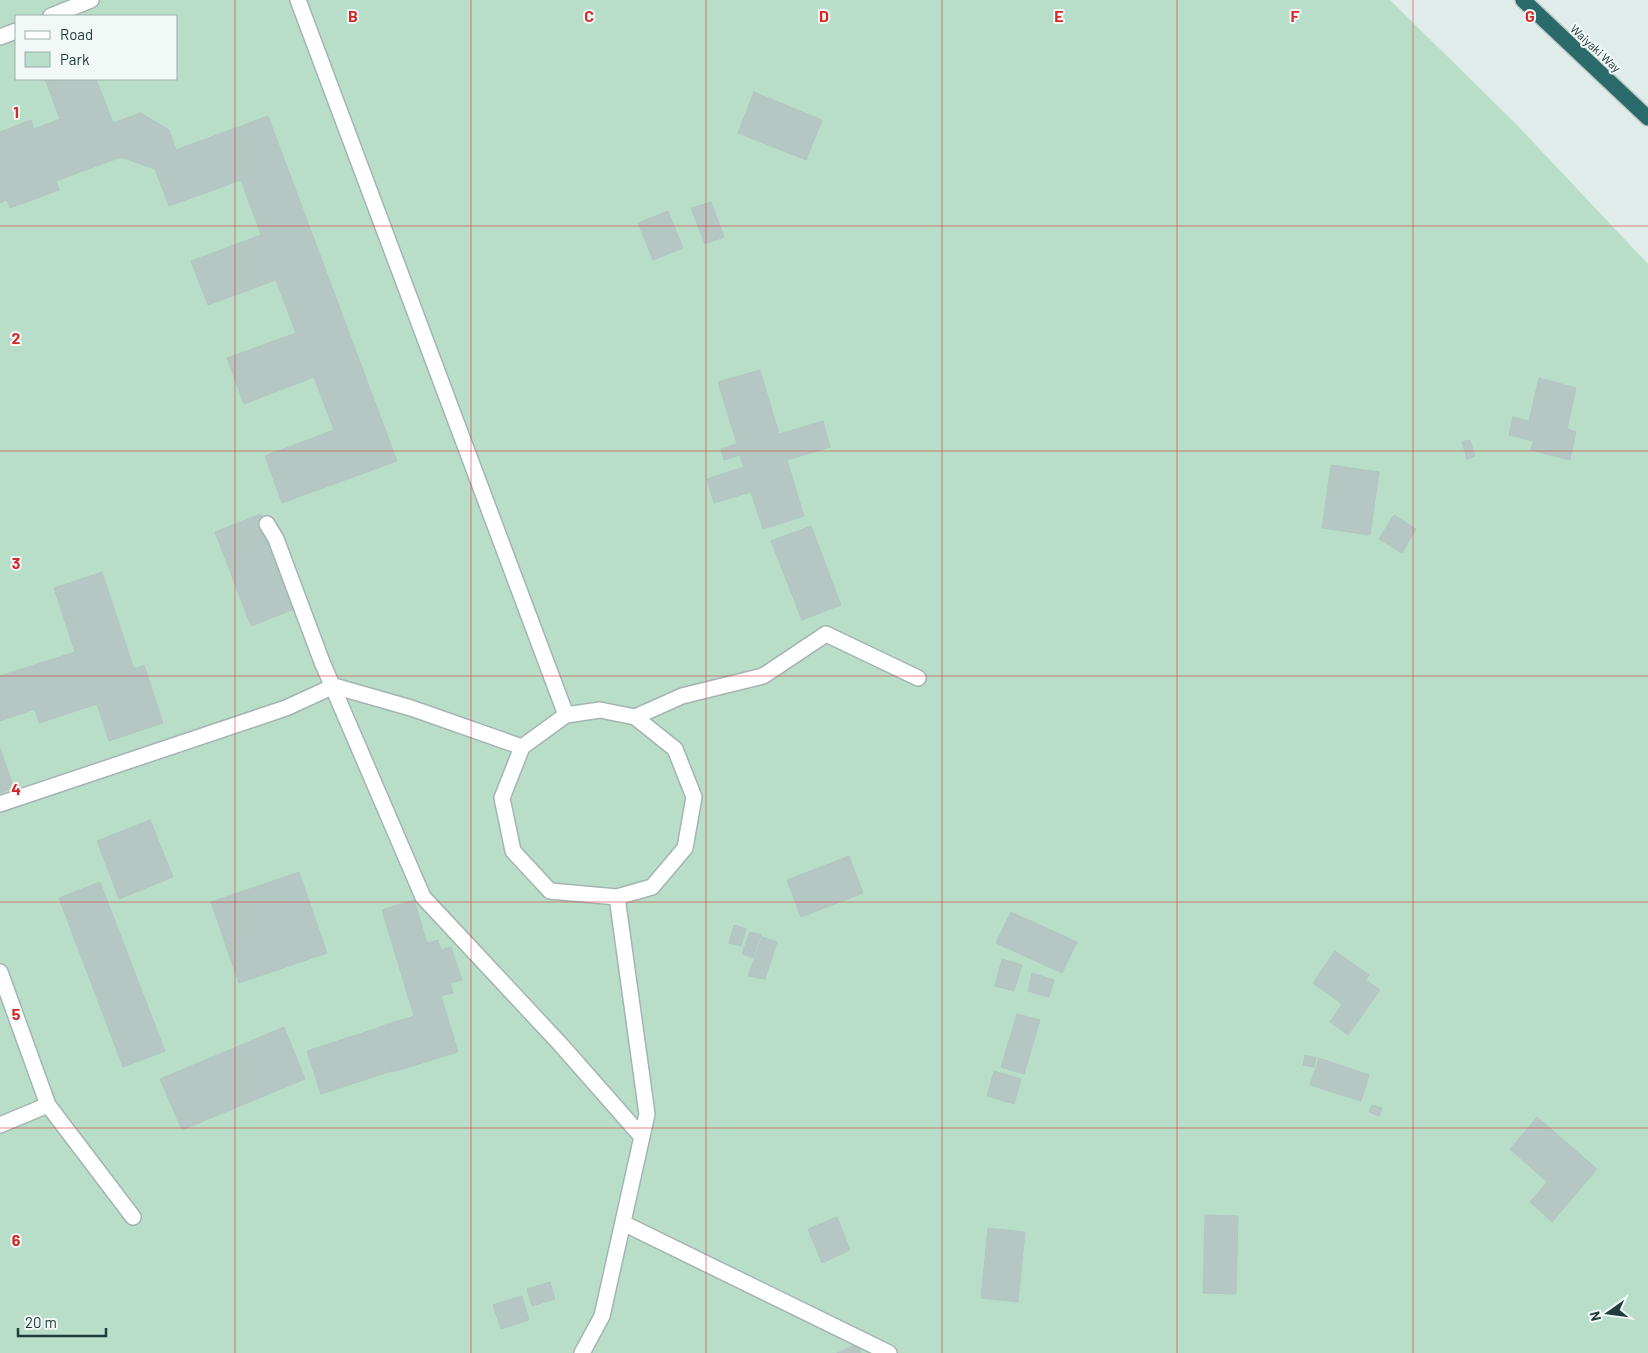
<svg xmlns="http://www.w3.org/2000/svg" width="1648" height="1353" font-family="Barlow,sans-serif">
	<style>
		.green { fill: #b8deca; fill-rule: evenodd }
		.building { fill: #b5c7c3; stroke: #b2c6c1 }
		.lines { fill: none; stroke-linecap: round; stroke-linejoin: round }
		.minor-casing { stroke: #a3b4b1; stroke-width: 18 }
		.highway-casing { stroke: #c1c9c8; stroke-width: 18 }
		.minor { stroke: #fff; stroke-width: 15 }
		.highway { stroke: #2b6a6a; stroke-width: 15 }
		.grid { fill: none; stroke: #d62828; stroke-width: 1; stroke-opacity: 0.55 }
		.labels { text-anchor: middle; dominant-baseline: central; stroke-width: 4; stroke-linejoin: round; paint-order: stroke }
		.street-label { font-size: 12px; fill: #203d3b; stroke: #f1f8f6 }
		.grid-label { font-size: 16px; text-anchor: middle; font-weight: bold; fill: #d62828; stroke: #f1f8f6; stroke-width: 4; stroke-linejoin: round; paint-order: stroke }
	</style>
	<rect width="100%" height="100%" fill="#e0ece9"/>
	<path class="green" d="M0,0H1390L1517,125L1648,264V1353H0ZM16,16H176V79H16Z"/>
	<path class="building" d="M45,79H96L113,123L141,113L169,130L176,150L268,116L397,461L282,503L265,456L334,430L314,377L244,404L227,358L296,333L276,280L208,305L191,261L261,235L241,180L169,206L155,169L121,157L56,181L59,190L10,208L7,200L0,203V132L31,120L34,129L60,119Z
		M754,92L822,120L806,160L738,133Z
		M711,202L724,237L705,244L691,208Z
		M668,211L683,248L653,260L638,223Z
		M760,370L779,434L823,421L830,447L787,460L804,516L763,529L751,492L714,503L707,479L744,467L740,455L724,460L721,449L737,444L718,382Z
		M1539,378L1576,388L1567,429L1576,432L1570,460L1531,450L1533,441L1509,435L1513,417L1529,421Z
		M1470,440L1475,456L1467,459L1462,442Z
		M1331,465L1379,472L1370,535L1322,528Z
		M261,514L297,608L251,626L215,532Z
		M1394,515L1416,529L1402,553L1379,539Z
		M811,526L841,605L802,620L771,541Z
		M102,572L134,669L144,665L163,723L109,741L97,704L39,723L35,709L0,721V676L75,652L54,588Z
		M0,748L14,788L0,793Z
		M150,820L173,877L119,899L97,841Z
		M849,856L863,893L801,917L787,880Z
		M299,872L327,953L239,983L211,902Z
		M100,882L165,1051L123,1067L59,898Z
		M414,900L427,943L438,940L441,950L451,947L462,980L450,983L453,993L441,996L458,1052L393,1072L379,1027L414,1016L382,910Z
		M1011,912L1077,942L1062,973L996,943Z
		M734,925L746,929L741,946L729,943Z
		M750,932L761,935L753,958L742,954Z
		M762,937L777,942L765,979L748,976Z
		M1335,951L1369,975L1366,980L1380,990L1348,1035L1330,1022L1342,1004L1313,983Z
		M1002,959L1022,965L1014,991L995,986Z
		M1032,973L1054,980L1049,997L1028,991Z
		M1017,1014L1040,1020L1024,1074L1001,1067Z
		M284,1027L305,1079L182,1130L160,1079Z
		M378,1028L392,1071L321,1094L307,1051Z
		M1305,1055L1316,1058L1314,1067L1303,1065Z
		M1319,1058L1369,1075L1361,1101L1310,1085Z
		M994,1071L1021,1079L1014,1104L987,1096Z
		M1372,1105L1382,1108L1379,1116L1369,1112Z
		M1537,1117L1597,1169L1552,1222L1530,1202L1547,1182L1510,1149Z
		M1205,1215L1238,1216L1236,1294L1203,1293Z
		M837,1217L850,1250L822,1263L808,1229Z
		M988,1228L1025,1232L1018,1302L981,1298Z
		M550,1282L555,1299L532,1306L527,1289Z
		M522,1296L529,1320L501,1329L493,1305Z
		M857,1344L861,1353H837Z"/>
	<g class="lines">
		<defs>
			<path id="minor" d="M298,0L566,715
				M51,16L91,0
				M0,37L16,31
				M267,524L276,539L322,662L423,897L562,1046L642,1137
				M600,710L635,717L675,749L694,797L685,848L652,887L617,897L550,891L513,851L502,798L522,747L566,715Z
				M635,717L682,696L763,676L826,634L918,678
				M0,804L286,708L334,686L411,708L522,747
				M0,972L48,1105L133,1217
				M0,1125L48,1105
				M623,1223L889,1353
				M582,1353L602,1316L647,1114L617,897"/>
			<path id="highway" d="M1523,0L1648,118"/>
		</defs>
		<use href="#minor" class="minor-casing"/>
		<use href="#highway" class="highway-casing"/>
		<use href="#minor" class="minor"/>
		<use href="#highway" class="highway"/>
	</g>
	<path class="grid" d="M235,0V1353M471,0V1353M706,0V1353M942,0V1353M1177,0V1353M1413,0V1353M0,226H1648M0,451H1648M0,676H1648M0,902H1648M0,1128H1648"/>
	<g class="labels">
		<g class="street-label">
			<text transform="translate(1596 48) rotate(43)">Waiyaki Way</text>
		</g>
	</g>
	<g class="grid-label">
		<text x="353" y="22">B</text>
		<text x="589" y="22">C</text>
		<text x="824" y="22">D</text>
		<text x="1059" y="22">E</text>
		<text x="1295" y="22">F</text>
		<text x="1530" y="22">G</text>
		<text x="16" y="118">1</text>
		<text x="16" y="344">2</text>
		<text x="16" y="569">3</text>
		<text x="16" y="795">4</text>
		<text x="16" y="1020">5</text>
		<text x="16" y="1246">6</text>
	</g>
	<rect x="15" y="15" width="162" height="65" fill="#f1f8f6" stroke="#9dadab"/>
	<rect x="25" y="31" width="25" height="8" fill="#ffffff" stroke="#9dadab"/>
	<text x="60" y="40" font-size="15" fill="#203d3b">Road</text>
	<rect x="25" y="52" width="25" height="15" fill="#b8deca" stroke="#9dadab"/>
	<text x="60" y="65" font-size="15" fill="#203d3b">Park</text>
	<g transform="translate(1608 1313) rotate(256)" stroke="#f1f8f6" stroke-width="4" paint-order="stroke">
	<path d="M0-4L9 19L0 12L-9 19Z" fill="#203d3b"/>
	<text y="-8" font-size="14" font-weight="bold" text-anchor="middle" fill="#203d3b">N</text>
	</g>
	<path d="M18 1328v8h88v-8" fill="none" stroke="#203d3b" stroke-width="2.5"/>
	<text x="25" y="1328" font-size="15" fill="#203d3b" stroke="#f1f8f6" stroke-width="4" paint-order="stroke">20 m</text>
</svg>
